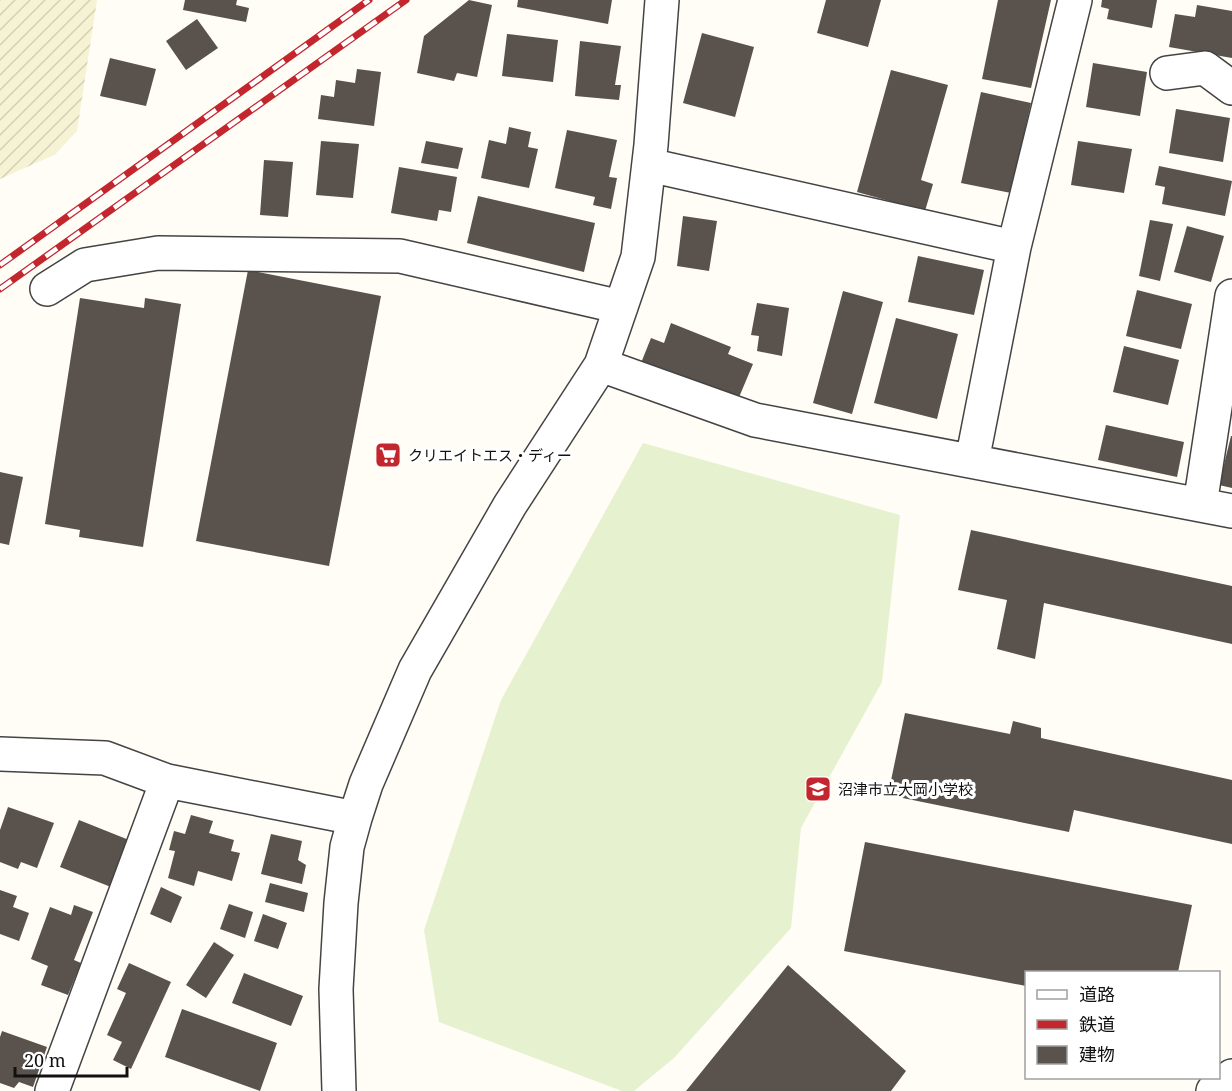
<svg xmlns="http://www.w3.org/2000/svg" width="1232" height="1091" font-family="'Noto Serif','Noto Sans JP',serif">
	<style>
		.farmland { fill: url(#farmland-furrows) }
		.pitch { fill: #e6f2cf }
		.building { fill: #5a524d }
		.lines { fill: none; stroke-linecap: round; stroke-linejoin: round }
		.minor-casing { stroke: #444; stroke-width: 36 }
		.minor { stroke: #fff; stroke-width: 33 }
		.rail-casing { stroke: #c4262e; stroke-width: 7 }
		.rail { stroke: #fff; stroke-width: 4.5; stroke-dasharray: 14; stroke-linecap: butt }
		.labels { text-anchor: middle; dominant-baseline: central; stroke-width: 6; stroke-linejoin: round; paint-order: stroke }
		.poi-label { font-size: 15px; fill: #111; stroke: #fff; text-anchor: start }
	</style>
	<defs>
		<pattern id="farmland-furrows" width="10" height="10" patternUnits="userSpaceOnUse" patternTransform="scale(1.5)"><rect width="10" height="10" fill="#f6f3d4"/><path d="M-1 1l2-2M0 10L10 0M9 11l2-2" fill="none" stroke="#d2cfb5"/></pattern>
	</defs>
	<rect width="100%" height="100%" fill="#fffdf5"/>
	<path class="farmland" d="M0,0H97L77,131L54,155L0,179Z"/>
	<path class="pitch" d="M643,443L900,515L882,682L801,828L791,928L674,1058L634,1091H622L439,1022L424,930L501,700Z"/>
	<path class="building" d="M185,0H237L236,5L249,8L246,22L183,10Z
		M469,0L492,5L477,77L457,73L454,81L417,73L424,36Z
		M518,0H612L608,24L517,7Z
		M826,0H881L868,47L817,33Z
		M998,0H1051L1031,88L982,79Z
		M1102,0H1157L1152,28L1107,19L1109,9L1101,7Z
		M1197,5L1232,11V58L1169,47L1175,14L1195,17Z
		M197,19L218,48L186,70L166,41Z
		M702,33L754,47L735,117L683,103Z
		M507,34L558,40L553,82L502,76Z
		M580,41L621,46L615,85H621L619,100L575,96Z
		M110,58L156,69L146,106L100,96Z
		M1093,63L1147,72L1140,116L1086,107Z
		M357,69L381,72L374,126L318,119L321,95L334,97L336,80L355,83Z
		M891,70L948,85L921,180L933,184L925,211L857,192Z
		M981,92L1031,103L1011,193L961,183Z
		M1176,109L1230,118L1223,162L1169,153Z
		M509,127L531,132L528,147L538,149L529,188L481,178L489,140L506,144Z
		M567,130L617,140L609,177L617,178L611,209L593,205L595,197L555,188Z
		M321,141L359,144L353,198L316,195Z
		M426,141L463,148L458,169L421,163Z
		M1078,141L1132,149L1124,193L1071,185Z
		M264,160L293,162L288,217L260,215Z
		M1159,166L1232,181L1225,216L1162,204L1165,187L1155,185Z
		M399,167L457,177L451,212L439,210L437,221L391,213Z
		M478,196L595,223L584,272L467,243Z
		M683,216L717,221L709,271L677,266Z
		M1150,220L1173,224L1160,281L1139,276Z
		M1187,226L1224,236L1211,282L1174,272Z
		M918,256L984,270L974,315L908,302Z
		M248,270L381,296L329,566L196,541Z
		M1137,290L1192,304L1181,349L1126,336Z
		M843,291L883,302L852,414L813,403Z
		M80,298L144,308L145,298L181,304L143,547L79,537L80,530L45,524Z
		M757,303L789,308L782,356L757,351L759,336L751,335Z
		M896,318L958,334L937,419L874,403Z
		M671,323L731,347L728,354L753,364L737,402L641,363L651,338L664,343Z
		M1124,346L1179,360L1168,405L1113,392Z
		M1106,425L1184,442L1177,477L1098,460Z
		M1231,436H1232V488L1219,485Z
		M0,472L23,477L9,545L0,543Z
		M971,530L1232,586V644L1044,603L1035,659L997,649L1007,600L958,590Z
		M905,713L1010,734L1013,721L1041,728V738L1232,780V844L1074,810L1069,832L888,795Z
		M8,807L54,823L37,868L21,862L18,869L0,862V830Z
		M191,815L213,821L209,833L234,840L231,851L240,853L232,881L198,871L194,886L168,878L175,851L169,850L174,831L185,834Z
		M79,820L129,840L111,887L60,867Z
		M271,834L302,841L298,860L306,865L302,884L261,874Z
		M865,842L1192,905L1178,972H1026V986L844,951Z
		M270,883L308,893L304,912L265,902Z
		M161,887L182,897L171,923L150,914Z
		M0,890L17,896L13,907L29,913L19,941L0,934Z
		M229,904L253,912L245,938L220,929Z
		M74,905L93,912L74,960L81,963L68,995L41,985L48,966L31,959L50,907L71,915Z
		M263,914L287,923L278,949L254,941Z
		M214,942L234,955L206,998L186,985Z
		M129,963L171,982L131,1069L113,1060L122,1042L107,1035L126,993L117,989Z
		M788,965L906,1071L891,1091H686Z
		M244,973L303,996L291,1026L232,1003Z
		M182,1009L277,1043L260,1091L165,1057Z
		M2,1031L47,1047L33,1087L19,1082L14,1088L0,1083V1037Z"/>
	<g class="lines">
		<defs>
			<path id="minor" d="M1167,73L1205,68L1232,88
				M649,165L1014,247
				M47,289L85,265L158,253L400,256L621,307
				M601,365L755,420L1232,511
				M972,461L1014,247L1075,0
				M1200,505L1232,296
				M0,754L105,758L167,781L355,818
				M52,1091L167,781
				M339,1091L336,989L341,903L347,847L355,818L366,784L415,670L510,505L601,365L638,257L651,145L662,0
				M1213,1091L1232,1076"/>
		</defs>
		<use href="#minor" class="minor-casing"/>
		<use href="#minor" class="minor"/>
		<defs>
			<path id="rail" d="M0,265L369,0
				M0,289L406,0"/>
		</defs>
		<use href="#rail" class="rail-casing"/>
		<use href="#rail" class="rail"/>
	</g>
	<defs>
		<symbol id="supermarket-square" viewBox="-11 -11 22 22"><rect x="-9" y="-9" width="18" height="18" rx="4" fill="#c4262e" stroke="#fff"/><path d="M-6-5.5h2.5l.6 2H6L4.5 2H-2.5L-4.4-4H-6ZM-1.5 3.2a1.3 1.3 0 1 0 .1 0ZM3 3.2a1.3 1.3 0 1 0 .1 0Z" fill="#fff"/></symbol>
		<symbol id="school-square" viewBox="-11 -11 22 22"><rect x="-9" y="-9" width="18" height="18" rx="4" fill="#c4262e" stroke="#fff"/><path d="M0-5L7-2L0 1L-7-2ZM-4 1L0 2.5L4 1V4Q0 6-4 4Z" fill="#fff"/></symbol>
	</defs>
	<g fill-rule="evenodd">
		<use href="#supermarket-square" x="373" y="440" width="30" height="30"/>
		<use href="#school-square" x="803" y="774" width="30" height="30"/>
	</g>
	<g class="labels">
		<g class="poi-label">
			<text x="408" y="455">クリエイトエス・ディー</text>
			<text x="838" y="789">沼津市立大岡小学校</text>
		</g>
	</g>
	<rect x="1025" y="971" width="195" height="108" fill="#ffffff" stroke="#a0a0a0" stroke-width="1.5"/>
	<rect x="1037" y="990" width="30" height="9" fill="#ffffff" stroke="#a0a0a0" stroke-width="1.5"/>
	<text x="1079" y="1001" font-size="18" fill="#111111">道路</text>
	<rect x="1037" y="1020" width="30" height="9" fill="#c4262e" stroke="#a0a0a0" stroke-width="1.5"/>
	<text x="1079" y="1031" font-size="18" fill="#111111">鉄道</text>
	<rect x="1037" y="1046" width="30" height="18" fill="#5a524d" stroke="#a0a0a0" stroke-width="1.5"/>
	<text x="1079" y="1061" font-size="18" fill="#111111">建物</text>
	<path d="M15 1067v9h112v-9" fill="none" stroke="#111111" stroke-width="3"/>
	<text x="24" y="1067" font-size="18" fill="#111111" stroke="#ffffff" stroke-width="4.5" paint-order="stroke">20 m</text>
</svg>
